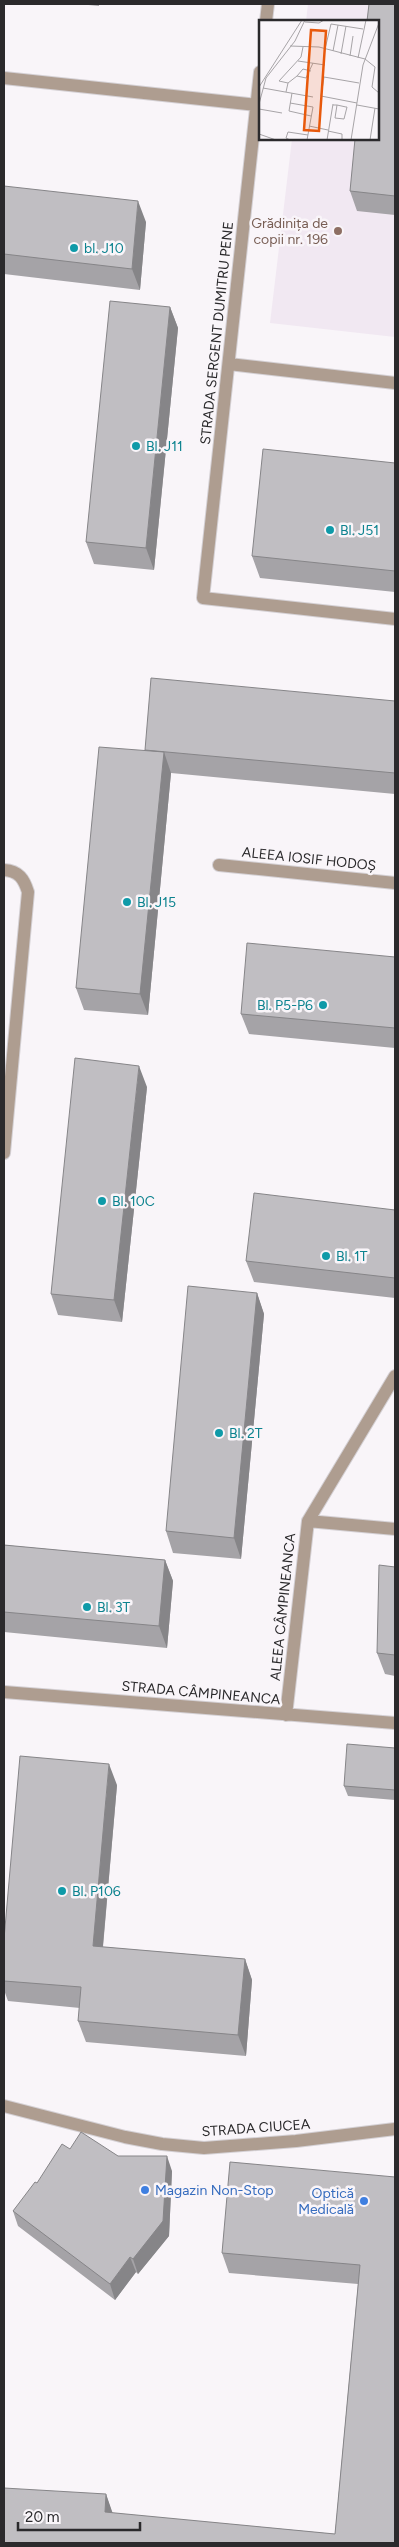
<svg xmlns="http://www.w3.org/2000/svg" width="399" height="2547" font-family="Figtree,sans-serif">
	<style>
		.built { fill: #f1e8f2 }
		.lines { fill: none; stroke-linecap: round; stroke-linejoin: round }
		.minor-casing { stroke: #d4d0d4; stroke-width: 14 }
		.minor { stroke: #ae9d90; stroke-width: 12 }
		.wall { fill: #a5a3a7 }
		.shaded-wall { fill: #868588 }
		.building { fill: #c0bec2; stroke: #868588 }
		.education-dot { fill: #8d6e63; stroke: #f9f5f9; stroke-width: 2 }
		.culture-dot { fill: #0f9aa8; stroke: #f9f5f9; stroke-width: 2 }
		.shop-dot { fill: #3f7fe0; stroke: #f9f5f9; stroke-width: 2 }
		.labels { text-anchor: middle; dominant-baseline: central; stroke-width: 5; stroke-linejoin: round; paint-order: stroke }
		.education-label { font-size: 14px; fill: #785e54; stroke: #f9f5f9; text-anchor: end }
		.culture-label { font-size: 14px; fill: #0d838f; stroke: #f9f5f9; text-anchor: start }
		.street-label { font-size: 14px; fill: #2b2a2c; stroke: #f9f5f9 }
		.shop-label { font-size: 14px; fill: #366cbe; stroke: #f9f5f9; text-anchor: start }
		.inset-road { fill: none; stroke: #a7a4a7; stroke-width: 1 }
		.view { fill: #e8590c; fill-opacity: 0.15; stroke: #e8590c; stroke-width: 2.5 }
		.inset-edge { fill: none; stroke: #2b2a2c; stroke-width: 2.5 }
	</style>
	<rect width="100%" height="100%" fill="#f9f5f9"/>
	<path class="built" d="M308,4H395V337L270,323L292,139H378V21H306Z"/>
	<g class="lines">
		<defs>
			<path id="minor" d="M266,21L268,4
				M260,72L203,598L395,619
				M4,78L257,105
				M229,364L395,383
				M219,865L395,883
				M4,870C19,871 24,879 28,892L4,1153
				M308,1521L395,1529
				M4,1692L395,1723
				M286,1715L308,1521L395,1376
				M4,2106L125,2137L162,2144L204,2148L296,2141L395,2129"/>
		</defs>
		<use href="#minor" class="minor-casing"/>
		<use href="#minor" class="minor"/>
	</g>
	<path class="wall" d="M78,4H99V6Z
		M395,4V215L357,211L350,191Z
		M4,186L146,222L140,290L4,274Z
		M170,307L178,328L154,570L94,564L86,542Z
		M395,463V592L260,578L252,556Z
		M395,701V794L171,773L148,1015L84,1010L76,988L145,750Z
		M395,957V1048L249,1034L241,1014Z
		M147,1087L122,1322L58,1315L51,1294Z
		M395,1210V1298L254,1282L246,1261Z
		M257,1293L264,1314L241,1559L173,1553L166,1531Z
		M4,1545L165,1560L173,1581L167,1648L4,1632Z
		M395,1567V1676L385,1674L377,1653Z
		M395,1748V1800L348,1796L344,1786Z
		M117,1785L103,1947L245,1959L252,1980L246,2056L86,2042L78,2021L80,2008L8,2001L4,1990V1939Z
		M70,2149L118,2156L172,2171L169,2236L138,2274L136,2272L115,2300L18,2226L13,2211L37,2183Z
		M395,2177V2543H4L106,2494L112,2513L335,2534L358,2284L229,2273L222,2253Z"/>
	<path class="shaded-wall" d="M138,201L146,222L140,290L132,269Z
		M170,307L178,328L154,570L146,548Z
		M164,752L171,773L148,1015L140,994Z
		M139,1066L147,1087L122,1322L114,1300Z
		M257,1293L264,1314L241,1559L234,1538Z
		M165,1560L173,1581L167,1648L159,1626Z
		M109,1764L117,1785L101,1967L93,1946Z
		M245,1959L252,1980L246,2056L238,2035Z
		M167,2156L172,2171L169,2236L138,2274L133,2259Z
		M130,2257L136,2272L115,2300L110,2284Z
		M106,2494L113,2514L105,2512Z"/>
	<path class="building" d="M369,4H395V196L350,191L355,139H378V21H367Z
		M4,186L138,201L132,269L4,254Z
		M110,301L170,307L146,548L86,542Z
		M263,449L395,463V571L252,556Z
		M151,678L395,701V773L145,750Z
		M99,747L164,752L140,994L76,988Z
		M247,943L395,957V1028L241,1014Z
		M75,1058L139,1066L114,1300L51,1294Z
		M254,1193L395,1210V1278L246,1261Z
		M188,1286L257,1293L234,1538L166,1531Z
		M4,1545L165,1560L159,1626L4,1612Z
		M379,1565L395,1567V1655L377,1653Z
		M347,1744L395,1748V1790L344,1786Z
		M20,1756L109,1764L93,1946L245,1959L238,2035L78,2021L81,1987L4,1981V1939Z
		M81,2132L118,2156H167L163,2221L133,2259L130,2257L110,2284L13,2211L35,2182L37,2183L62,2144L70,2149Z
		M230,2162L395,2177V2543H4V2488L106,2494L105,2512L335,2534L360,2265L222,2253Z"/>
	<circle class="education-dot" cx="338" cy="231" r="5"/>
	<g class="culture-dot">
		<circle cx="74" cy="248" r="5"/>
		<circle cx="136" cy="446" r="5"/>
		<circle cx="330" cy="530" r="5"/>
		<circle cx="127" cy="902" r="5"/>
		<circle cx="323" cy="1005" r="5"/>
		<circle cx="102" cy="1201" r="5"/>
		<circle cx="326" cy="1256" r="5"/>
		<circle cx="219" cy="1433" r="5"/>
		<circle cx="87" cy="1607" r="5"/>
		<circle cx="62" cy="1891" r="5"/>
	</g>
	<g class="shop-dot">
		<circle cx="145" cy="2190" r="5"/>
		<circle cx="364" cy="2201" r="5"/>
	</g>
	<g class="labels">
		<g class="education-label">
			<text x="328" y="223">Grădinița de<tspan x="328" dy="16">copii nr. 196</tspan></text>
		</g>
		<g class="culture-label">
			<text x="84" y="248">bl. J10</text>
			<text x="146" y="446">Bl. J11</text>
			<text x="340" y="530">Bl. J51</text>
			<text x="137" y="902">Bl. J15</text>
			<text x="313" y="1005" text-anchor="end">Bl. P5-P6</text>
			<text x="112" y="1201">Bl. 10C</text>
			<text x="336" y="1256">Bl. 1T</text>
			<text x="229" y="1433">Bl. 2T</text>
			<text x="97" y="1607">Bl. 3T</text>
			<text x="72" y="1891">Bl. P106</text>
		</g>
		<g class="street-label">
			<text transform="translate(217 333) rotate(-84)">STRADA SERGENT DUMITRU PENE</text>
			<text transform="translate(309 859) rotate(6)">ALEEA IOSIF HODOȘ</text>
			<text transform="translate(283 1607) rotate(-84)">ALEEA CÂMPINEANCA</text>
			<text transform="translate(201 1693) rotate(5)">STRADA CÂMPINEANCA</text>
			<text transform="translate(256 2128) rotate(-4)">STRADA CIUCEA</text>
		</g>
		<g class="shop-label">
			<text x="155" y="2190">Magazin Non-Stop</text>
			<text x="354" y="2193" text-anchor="end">Optică<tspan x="354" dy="16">Medicală</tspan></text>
		</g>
	</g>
	<g transform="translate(259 20)">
		<rect width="120" height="120" fill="#f9f5f9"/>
		<path class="inset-road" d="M46,2L60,3L65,0M31,26L60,27L106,39L116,47L113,67L120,73M66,29L72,4L104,9M74,31L79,5M82,34L87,6M91,36L94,16M99,38L107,0M39,41L66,45M38,56L44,49L52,51M29,63L20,61L42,37L44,27M0,67L43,0M4,68L54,77M27,72L29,63L38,56L47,58L54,43M33,73L30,91L52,96M31,83L54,87L48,120M98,83L62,76L65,57L100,63M0,84L7,58L36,21L46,0M74,85H78L87,87H88L85,99L76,98L78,85M98,85L120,89M0,89L23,93M50,106L69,110M69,111L83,114V120M0,114L17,120M31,120L27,118L29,112L49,115M68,120L74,84M92,120L104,45L120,3M111,120L116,88"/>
		<path class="view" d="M52,10L67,11L60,111L45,110Z"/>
		<rect width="120" height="120" class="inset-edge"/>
	</g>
	<rect width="399" height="2547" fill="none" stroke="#2b2a2c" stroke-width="10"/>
	<path d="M18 2522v8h122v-8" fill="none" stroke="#2b2a2c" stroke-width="2.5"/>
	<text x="25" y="2522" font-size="15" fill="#2b2a2c" stroke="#f9f5f9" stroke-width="4" paint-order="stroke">20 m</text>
</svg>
